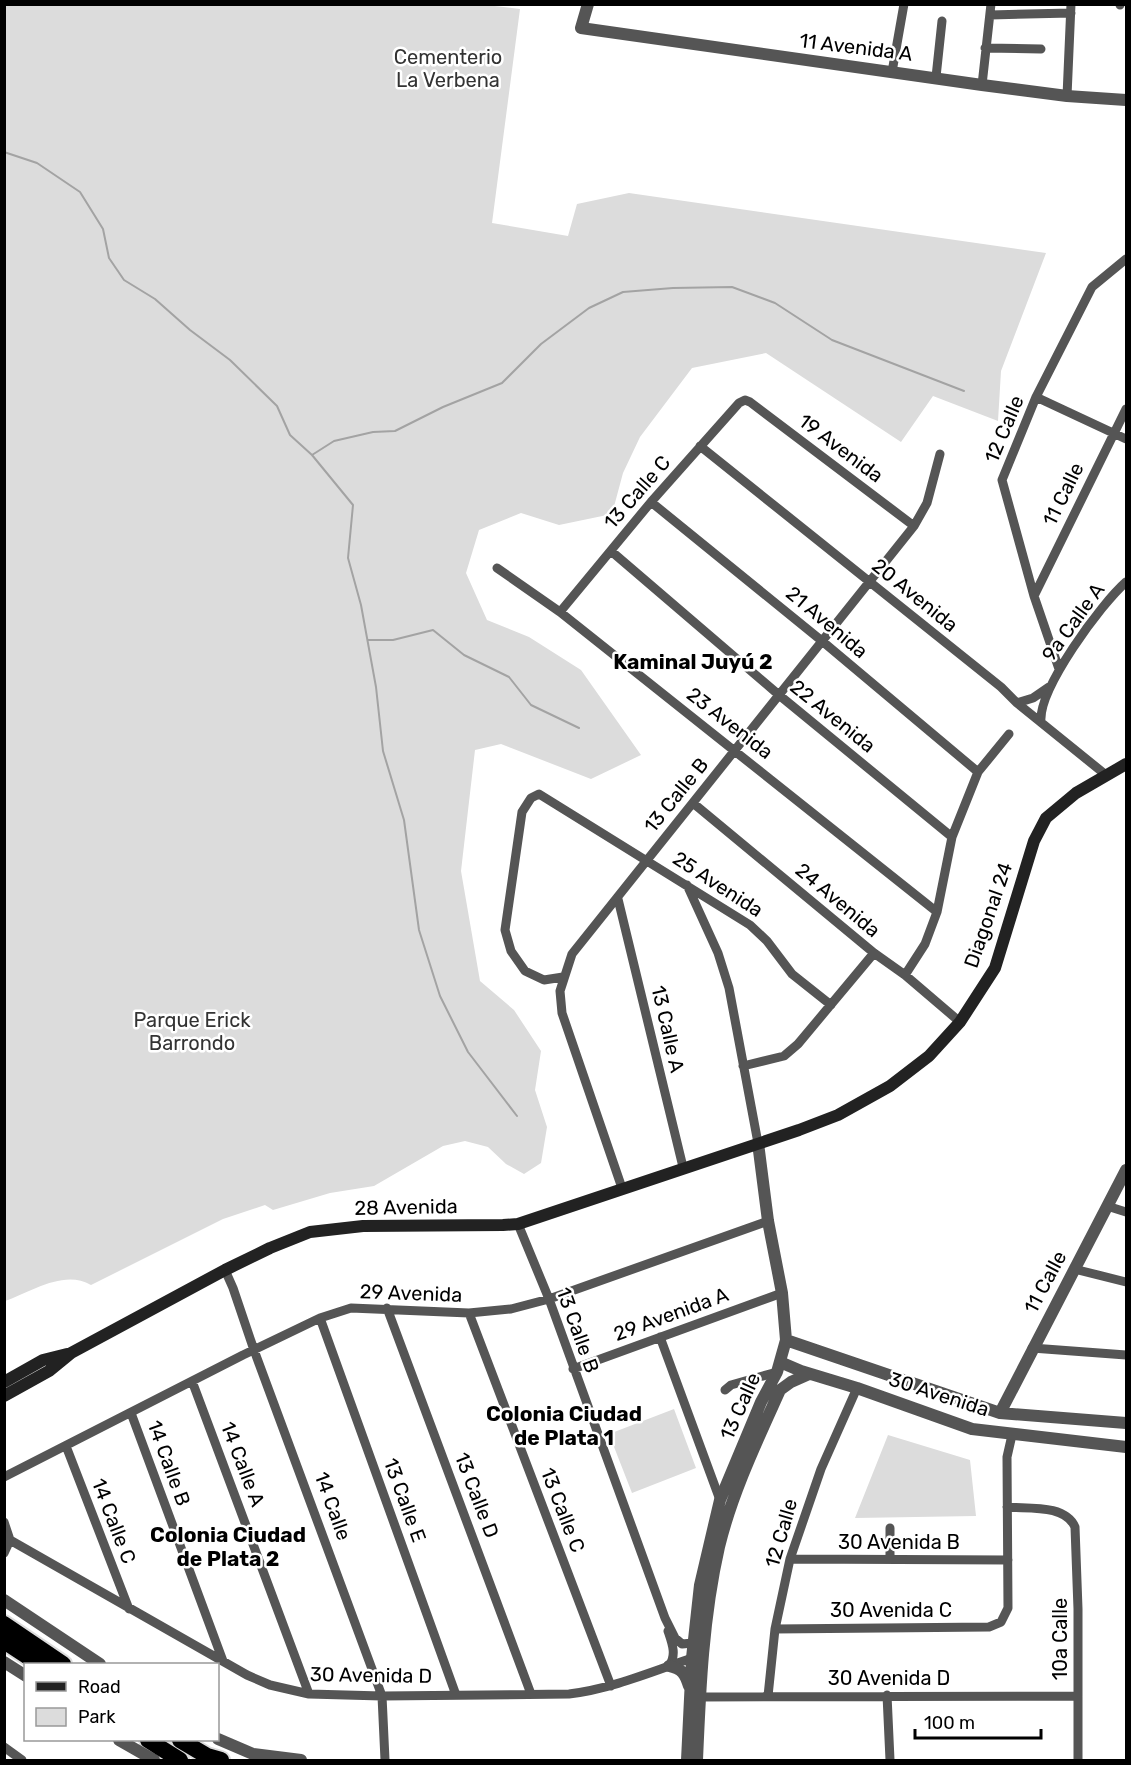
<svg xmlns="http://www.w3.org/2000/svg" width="1131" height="1765" font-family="Rubik,sans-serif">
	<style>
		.green { fill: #dcdcdc }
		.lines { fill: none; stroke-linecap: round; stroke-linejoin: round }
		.stream { stroke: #a3a3a3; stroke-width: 2 }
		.trunk-casing { stroke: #dbdbdb; stroke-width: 20 }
		.minor { stroke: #555; stroke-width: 9 }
		.tertiary { stroke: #555; stroke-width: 12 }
		.secondary { stroke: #222; stroke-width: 12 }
		.trunk { stroke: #000; stroke-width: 16 }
		.labels { text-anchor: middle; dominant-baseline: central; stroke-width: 5; stroke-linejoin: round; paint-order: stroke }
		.street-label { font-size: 20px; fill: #000; stroke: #fff }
		.park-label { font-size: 20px; fill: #333; stroke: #fff }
		.neighbourhood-label { font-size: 21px; font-weight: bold; fill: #000; stroke: #fff }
	</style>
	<rect width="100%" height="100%" fill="#fff"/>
	<path class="green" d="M486,5L520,9L492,223L568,236L577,204L629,193L1046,253L1001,371L998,421L933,396L901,442L766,353L692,368L640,437L623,473L612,514L559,525L521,513L479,530L466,573L487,620L529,637L581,670L641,755L591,779L501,744L475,750L461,871L480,981L514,1010L541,1051L535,1090L547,1127L541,1163L524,1174L506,1164L488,1147L465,1141L443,1146L374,1186L330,1193L273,1210L265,1205L223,1219L91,1285C64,1269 31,1292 5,1301V5Z
		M674,1409L696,1468L632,1493L609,1434Z
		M888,1435L970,1460L976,1516L855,1518Z"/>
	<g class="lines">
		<path class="stream" d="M4,152L37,163L80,192L103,229L109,258L124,280L155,299L190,330L230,360L277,406L290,435L312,455L353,505L348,558L361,605L376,687L383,751L404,820L419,930L440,996L468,1052L517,1116
			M312,455L334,441L373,432L395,431L443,407L502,383L541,344L589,308L623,292L673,288L732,287L775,303L832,340L964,391
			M368,640H393L433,630L464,655L509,677L531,705L579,728"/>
		<defs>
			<path id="trunk" d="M4,1624L63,1664
				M4,1641L39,1664
				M148,1740L180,1760
				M180,1740L207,1756L221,1760"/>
		</defs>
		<use href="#trunk" class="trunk-casing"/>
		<path class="minor" d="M1120,5V4
			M990,15L1071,13
			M985,48L1041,49
			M892,72L904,4
			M936,77L942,21
			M982,85L991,4
			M1067,96L1071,4
			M1036,397L1126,439
			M700,446L1001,687L1017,703L1106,775
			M651,502L822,641L978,772
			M611,551L779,695L952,837
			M497,568L560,612L937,912
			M1034,596L1126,409
			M560,612L651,502L739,403L745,400L750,402L914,526
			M1059,669L1034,596L1002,480L1036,397L1092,287L1126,259
			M1017,703L1033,698L1049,687
			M1041,722C1038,689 1101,604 1126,582
			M693,803L874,953L905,975L960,1022
			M687,885L718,953L729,988L758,1143
			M618,899L683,1167
			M905,975L925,944L937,912L952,837L978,772L1009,734
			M563,977L544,980L525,971L511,951L505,930L522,812L531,798L539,794L750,925L767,941L792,974L831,1005
			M743,1066L784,1056L798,1044L874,953
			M622,1188L562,1013L560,991L572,954L914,526L927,503L940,454
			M1107,1206L1126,1212
			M518,1224L549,1299L665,1618L675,1638L682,1644L693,1643
			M1074,1269L1126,1282
			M225,1270L233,1288L254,1350L382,1696L385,1760
			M387,1308L531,1694
			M469,1313L611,1686
			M320,1318L456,1695
			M660,1337L720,1500
			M1032,1348L1126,1355
			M573,1369L782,1293
			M192,1381L309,1694
			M725,1390L731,1385L777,1372
			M131,1413L223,1661
			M66,1446L129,1609
			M4,1477L243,1355L320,1318L351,1308L469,1313L511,1309L549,1299L768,1221
			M1007,1507C1028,1509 1065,1504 1075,1527L1078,1609V1760
			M4,1522L10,1540L4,1553
			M10,1540L247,1675L270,1685L309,1694L382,1696L569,1694C611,1689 651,1672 692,1658
			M790,1559L1008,1560
			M890,1559V1528
			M775,1629L989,1627L1001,1622L1008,1608L1007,1457L1012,1435
			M668,1631C672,1643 677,1655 669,1666
			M887,1695L890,1760
			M768,1696L775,1629L790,1559L821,1469L857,1388
			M700,1697L1078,1696
			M4,1747L22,1760"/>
		<path class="tertiary" d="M588,4L581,28L982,85L1067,96L1126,100
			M786,1340L1000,1413L1126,1423
			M780,1362L801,1371L857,1388L972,1429L1126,1447
			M1000,1413L1126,1170
			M4,1600L100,1664
			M4,1662L26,1676
			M669,1666C682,1669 685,1673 689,1686
			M218,1739L253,1754L301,1760
			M119,1740L154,1760
			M687,1760L692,1658L700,1585L720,1500L761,1402L777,1372L786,1340L782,1293L768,1221L758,1143
			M697,1760C700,1689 703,1617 719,1547C732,1493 757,1441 780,1390L791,1382L809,1374"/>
		<path class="secondary" d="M4,1382L43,1360L67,1354
			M4,1396L49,1371L71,1353L225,1270L270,1248L310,1232L363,1226L503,1225L518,1224L799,1130L838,1115L890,1086L929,1056L960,1022L995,968L1034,841L1046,818L1076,793L1126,764"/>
		<use href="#trunk" class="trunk"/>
	</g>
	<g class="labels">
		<g class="street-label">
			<text transform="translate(856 47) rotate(7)">11 Avenida A</text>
			<text transform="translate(1004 429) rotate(-67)">12 Calle</text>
			<text transform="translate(841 448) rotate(37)">19 Avenida</text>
			<text transform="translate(637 492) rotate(-49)">13 Calle C</text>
			<text transform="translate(1063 494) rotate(-64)">11 Calle</text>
			<text transform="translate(915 595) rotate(39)">20 Avenida</text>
			<text transform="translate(827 622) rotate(40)">21 Avenida</text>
			<text transform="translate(1073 622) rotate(-54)">9a Calle A</text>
			<text transform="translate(833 716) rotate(39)">22 Avenida</text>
			<text transform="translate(730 723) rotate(38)">23 Avenida</text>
			<text transform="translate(676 795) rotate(-51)">13 Calle B</text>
			<text transform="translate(718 884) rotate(33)">25 Avenida</text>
			<text transform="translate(838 900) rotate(40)">24 Avenida</text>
			<text transform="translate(988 915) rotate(-71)">Diagonal 24</text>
			<text transform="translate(668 1029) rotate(77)">13 Calle A</text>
			<text transform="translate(406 1207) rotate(-1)">28 Avenida</text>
			<text transform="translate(1045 1282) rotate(-62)">11 Calle</text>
			<text transform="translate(411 1293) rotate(2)">29 Avenida</text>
			<text transform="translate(671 1314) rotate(-20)">29 Avenida A</text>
			<text transform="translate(578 1330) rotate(70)">13 Calle B</text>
			<text transform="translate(939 1394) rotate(18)">30 Avenida</text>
			<text transform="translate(740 1406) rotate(-66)">13 Calle</text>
			<text transform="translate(169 1463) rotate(70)">14 Calle B</text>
			<text transform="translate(243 1464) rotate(69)">14 Calle A</text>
			<text transform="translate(477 1495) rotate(69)">13 Calle D</text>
			<text transform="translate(405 1500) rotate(70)">13 Calle E</text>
			<text transform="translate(333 1506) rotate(70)">14 Calle</text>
			<text transform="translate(563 1510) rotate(69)">13 Calle C</text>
			<text transform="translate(114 1521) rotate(69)">14 Calle C</text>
			<text transform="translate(781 1533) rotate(-74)">12 Calle</text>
			<text x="899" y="1542">30 Avenida B</text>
			<text x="891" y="1610">30 Avenida C</text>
			<text transform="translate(1060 1639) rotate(-90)">10a Calle</text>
			<text transform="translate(371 1675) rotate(1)">30 Avenida D</text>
			<text x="889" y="1678">30 Avenida D</text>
		</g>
		<g class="park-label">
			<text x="448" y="57">Cementerio<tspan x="448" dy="23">La Verbena</tspan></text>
			<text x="192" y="1020">Parque Erick<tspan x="192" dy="23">Barrondo</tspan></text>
		</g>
		<g class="neighbourhood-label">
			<text x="693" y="661">Kaminal Juyú 2</text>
			<text x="564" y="1413">Colonia Ciudad<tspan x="564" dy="24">de Plata 1</tspan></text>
			<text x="228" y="1534">Colonia Ciudad<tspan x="228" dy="24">de Plata 2</tspan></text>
		</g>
	</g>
	<rect width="1131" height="1765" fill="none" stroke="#000000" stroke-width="12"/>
	<rect x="24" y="1663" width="195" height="78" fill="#ffffff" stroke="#999999" stroke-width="1.5"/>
	<rect x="36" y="1682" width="30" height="9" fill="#222222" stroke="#999999" stroke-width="1.5"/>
	<text x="78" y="1693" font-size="18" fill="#000000">Road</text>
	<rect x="36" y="1708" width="30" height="18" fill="#dcdcdc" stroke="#999999" stroke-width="1.5"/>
	<text x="78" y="1723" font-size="18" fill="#000000">Park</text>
	<path d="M915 1729v9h126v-9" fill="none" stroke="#000000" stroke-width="3"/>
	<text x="924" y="1729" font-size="18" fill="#000000" stroke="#ffffff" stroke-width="4.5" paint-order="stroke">100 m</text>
</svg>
